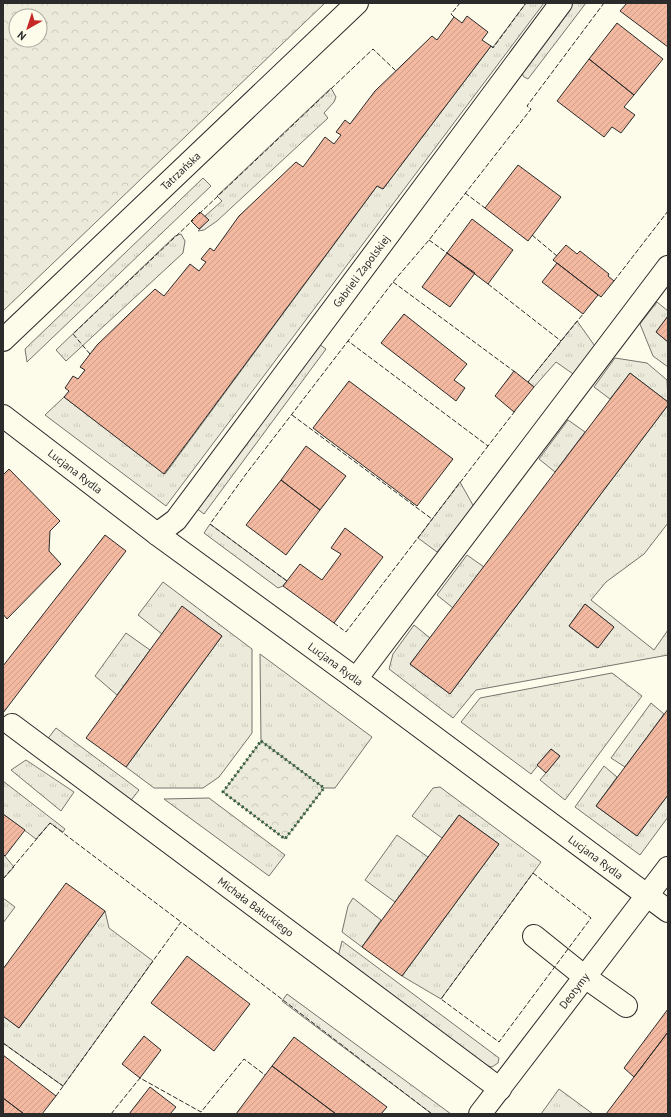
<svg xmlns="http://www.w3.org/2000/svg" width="671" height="1117" font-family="'PT Sans',sans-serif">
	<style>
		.grass { fill: url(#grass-tufts); stroke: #74746e; fill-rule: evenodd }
		.park { fill: url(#park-crowns); stroke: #74746e; fill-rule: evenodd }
		.building { fill: url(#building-hatch); stroke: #2b2b2b }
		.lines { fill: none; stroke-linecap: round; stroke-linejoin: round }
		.minor-casing { stroke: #2b2b2b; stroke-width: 24 }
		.minor { stroke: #fdfbea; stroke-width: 22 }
		.hedge { stroke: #34623c; stroke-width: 3; stroke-dasharray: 2 3; stroke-linecap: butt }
		.fence { stroke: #2b2b2b; stroke-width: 1; stroke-dasharray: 5 2; stroke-linecap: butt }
		.labels { text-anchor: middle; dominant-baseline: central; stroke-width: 3; stroke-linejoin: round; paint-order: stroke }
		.street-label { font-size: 11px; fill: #2b2b2b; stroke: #fdfbea }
	</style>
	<defs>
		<pattern id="grass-tufts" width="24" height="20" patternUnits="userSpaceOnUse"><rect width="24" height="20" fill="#ecebdb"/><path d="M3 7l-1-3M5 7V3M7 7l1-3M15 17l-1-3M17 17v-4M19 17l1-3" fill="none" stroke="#cbcabc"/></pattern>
		<pattern id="park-crowns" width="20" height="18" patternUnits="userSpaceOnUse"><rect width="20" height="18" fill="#ecebdb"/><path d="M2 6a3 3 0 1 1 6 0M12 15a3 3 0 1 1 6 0" fill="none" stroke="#cbcabc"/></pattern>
		<pattern id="building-hatch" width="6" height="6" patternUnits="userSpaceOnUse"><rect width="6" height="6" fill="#f2b8a0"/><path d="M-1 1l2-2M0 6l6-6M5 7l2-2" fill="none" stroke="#d09e8a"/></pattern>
	</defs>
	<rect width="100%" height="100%" fill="#fdfbea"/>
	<path class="grass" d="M526,3H544L166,506L45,415L64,397L165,474L377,186L383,189L491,46L493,47Z
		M573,3H586L528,79L524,77L521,73Z
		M331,88L336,97L334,102L324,113L328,118L217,221L204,230L198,231L208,220L205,216L222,201L217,196Z
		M203,178L211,186L27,362L25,349Z
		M181,234L185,241L183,253L66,361L56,350L175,236Z
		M657,302L668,311V316L656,332L668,342V367L653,356L640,324Z
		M577,321L597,349L576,376L556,362L534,387L528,382Z
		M319,344L326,349L204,514L196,508Z
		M615,358L647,363L667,380L668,402L630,373L610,399L594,387Z
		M668,405V523L644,554L606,582L591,600L654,650L668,630V655L476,690L453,718L389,669L393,654L414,625L430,638L410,664L450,694ZM585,604L614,627L597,648L569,626Z
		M568,420L585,432L555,472L539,459Z
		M460,482L474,507L437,552L418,538Z
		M210,524L287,581L283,586L278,588L204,533Z
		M467,555L484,567L453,608L437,595Z
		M163,582L252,649V733L219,777L203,788H154L126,767L222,636L182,607L162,634L138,615Z
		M126,633L150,650L117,695L95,676Z
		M260,654L372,737L335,788H324L261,741Z
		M612,673L642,696L565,800L540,780L560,756L551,749L531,774L461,722L480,698Z
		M651,703L664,714L625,767L611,758Z
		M56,728L139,790L129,803L46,741Z
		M26,760L74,792L61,811L11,770Z
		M604,766L617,777L596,806L637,836L668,795V817L640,855L575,807Z
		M3,781L65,829L63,832L50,823L36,839L3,814Z
		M440,787L541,862L441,999L402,976L499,844L459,815L442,838L412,816L433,788Z
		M209,798L285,855L269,876L164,799Z
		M397,835L428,857L395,902L365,880Z
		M3,854L14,867L3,879Z
		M3,898L15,907L3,923Z
		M353,898L381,920L362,947L342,932L348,906Z
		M105,911L109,928L153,961L63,1086L3,1043V1016L19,1028Z
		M342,941L499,1058L498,1063L492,1067L484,1065L338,957Z
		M287,994L451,1114H432L282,1001Z
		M559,1089L593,1114H541Z"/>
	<path class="park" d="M3,3H325L3,311ZM16,16H40V40H16Z
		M261,741L324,788L285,839L223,792Z"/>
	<path class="building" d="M627,3H668V47L620,11Z
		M467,16L488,32L482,40L491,46L383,189L377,186L164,474L64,397L69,391L65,388L73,376L78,379L85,370L80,367L97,345L155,289L164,296L190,264L199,271L206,262L201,259L210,248L214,251L239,216L296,162L303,167L325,137L334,144L341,135L336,132L345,120L350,124L375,91L432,36L437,40L454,17L462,23Z
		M617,23L663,59L634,95L589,59Z
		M589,59L634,95L624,107L635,115L621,133L612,127L604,137L557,101Z
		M518,165L561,197L528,241L485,208Z
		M200,212L209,220L199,229L191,221Z
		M472,219L513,250L488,284L447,253Z
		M566,245L577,254L580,251L609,274L608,276L614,281L601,297L553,260Z
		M447,253L475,273L450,307L422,287Z
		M557,263L598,295L583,314L542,282Z
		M404,314L467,364L454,380L465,388L456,401L381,343Z
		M668,316V342L656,332Z
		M514,371L534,387L514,412L495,396Z
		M630,373L668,402V405L450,694L410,664Z
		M349,381L453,459L417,506L313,428Z
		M306,446L346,476L320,510L281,480Z
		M9,469L60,521L50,531L49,551L61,564L7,619L3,614V475Z
		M281,480L320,510L286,555L246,525Z
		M345,528L383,557L334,623L283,586L300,564L322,580L341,554L331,548Z
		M105,535L126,551L3,713V666Z
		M585,604L614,627L598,648L569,626Z
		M182,606L222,636L126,767L86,738Z
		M668,709V795L637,836L596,806Z
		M551,749L560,756L546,773L537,765Z
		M3,814L25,830L5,856L3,854Z
		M459,815L499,844L402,976L362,947Z
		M66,883L105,911L19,1028L3,1016V969Z
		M187,956L250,1004L214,1051L151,1003Z
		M668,1009V1032L634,1077L624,1068Z
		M668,1032V1114H606L634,1077Z
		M144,1036L161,1050L140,1078L122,1064Z
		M294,1037L387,1107L381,1114H336L272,1066Z
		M3,1055L56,1096L42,1114H24L3,1098Z
		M272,1066L336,1114H236Z
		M150,1087L176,1107L170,1114H129Z
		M3,1098L24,1114H3Z"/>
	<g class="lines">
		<defs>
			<g id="minor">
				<path id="s1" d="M3,340L357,3"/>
				<path id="s2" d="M3,416L157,534L356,679L668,911"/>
				<path id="s3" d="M157,534L176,520L561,3"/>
				<path d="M356,679L668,267"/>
				<path id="s4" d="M12,725L500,1089"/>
				<path d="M534,936L585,977L626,1006"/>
				<path id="s5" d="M480,1114L668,868"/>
			</g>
		</defs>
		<use href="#minor" class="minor-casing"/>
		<use href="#minor" class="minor"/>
		<path class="hedge" d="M261,741L324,788L285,839L223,792Z"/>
		<path class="fence" d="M454,17L451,14L460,3
			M491,46L493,48L526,3
			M465,193L485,208
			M199,214L373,49L396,71
			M532,235L557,256
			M429,240L447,253
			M614,281L668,211
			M393,282L515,372
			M488,284L561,341
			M90,354L73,334L193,220
			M530,384L528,382L583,314
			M515,411L488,446L348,341L393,282L429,240L531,109L527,106L604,3
			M292,415L432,519
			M287,581L210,524L246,474L348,341
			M334,623L346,632L488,446
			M533,873L591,918L499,1042L441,999Z
			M3,879L50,823L181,922
			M3,1043L63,1086
			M56,1096L181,922L432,1114
			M111,1114L140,1078L201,1112L244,1059L265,1075"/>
	</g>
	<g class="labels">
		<g class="street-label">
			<text stroke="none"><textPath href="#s1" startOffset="245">Tatrzańska</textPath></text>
			<text stroke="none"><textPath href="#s3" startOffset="334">Gabrieli Zapolskiej</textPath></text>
			<text stroke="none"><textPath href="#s2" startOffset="91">Lucjana Rydla</textPath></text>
			<text stroke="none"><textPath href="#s2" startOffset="415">Lucjana Rydla</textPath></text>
			<text stroke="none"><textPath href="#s2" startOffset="739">Lucjana Rydla</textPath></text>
			<text stroke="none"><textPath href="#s4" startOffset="304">Michała Bałuckiego</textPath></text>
			<text stroke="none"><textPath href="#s5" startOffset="155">Deotymy</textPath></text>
		</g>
	</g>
	<rect width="671" height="1117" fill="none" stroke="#2b2b2b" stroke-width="8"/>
	<g transform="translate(28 28) rotate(219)"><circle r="19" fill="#fdfbea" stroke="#a9a89e"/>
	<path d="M0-3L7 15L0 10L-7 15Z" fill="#c62828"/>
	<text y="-6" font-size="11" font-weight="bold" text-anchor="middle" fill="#2b2b2b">N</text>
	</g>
</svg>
